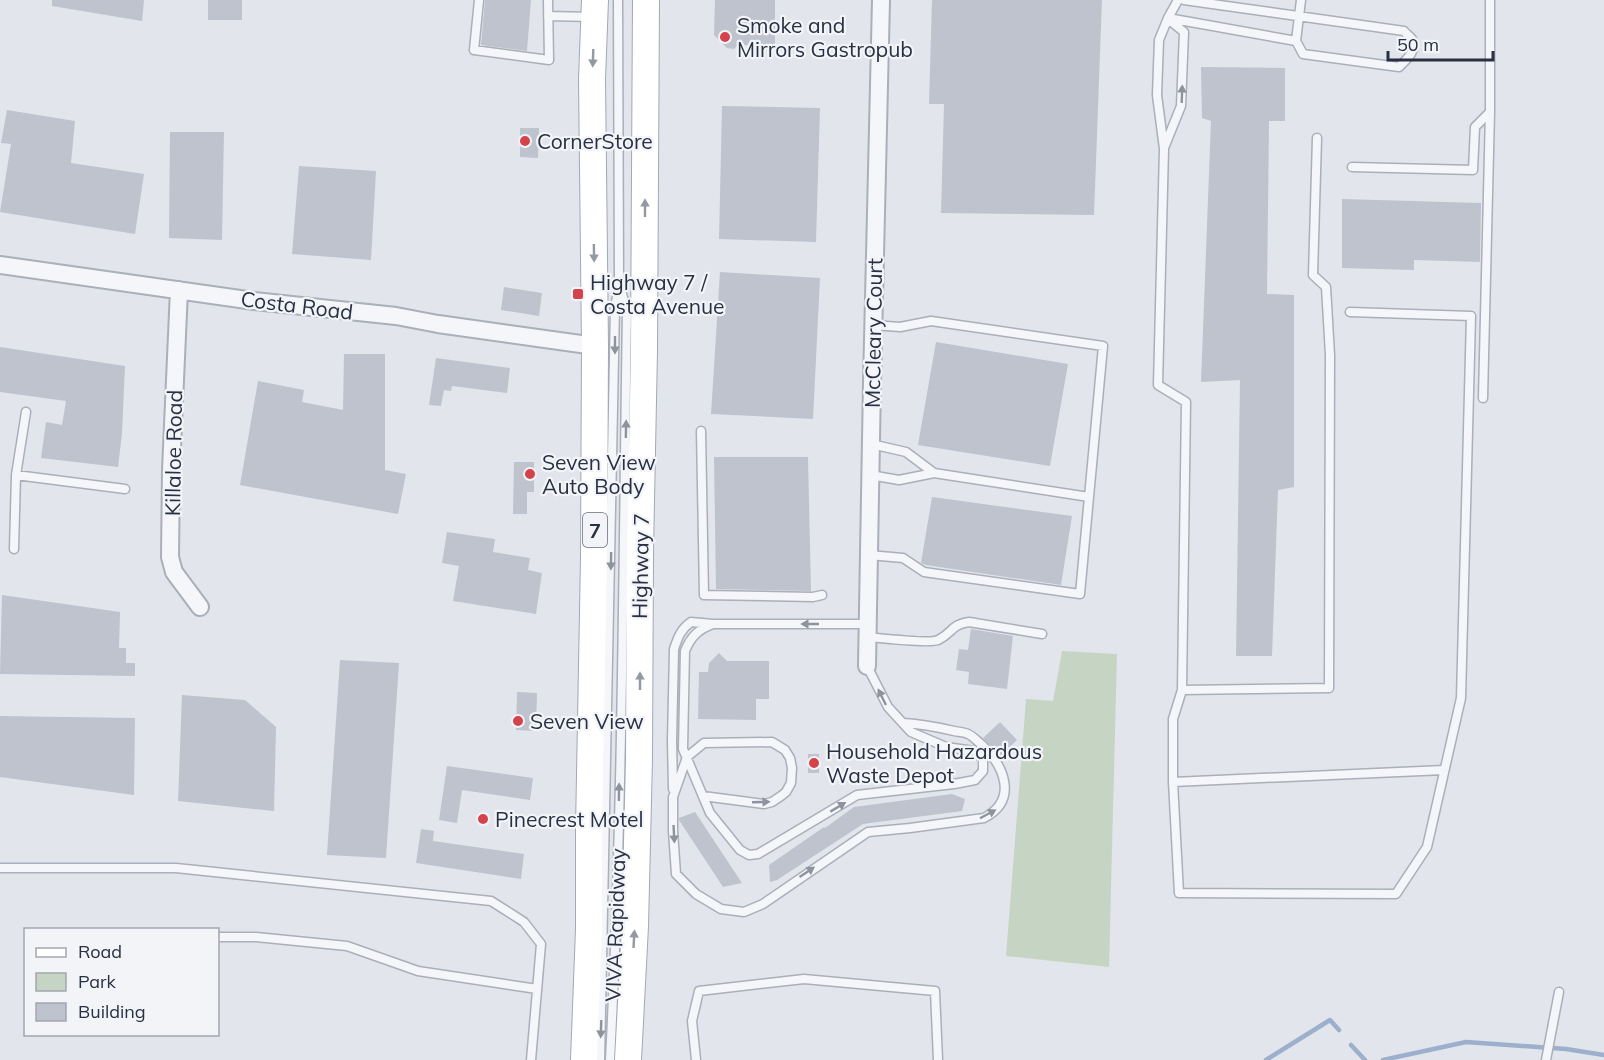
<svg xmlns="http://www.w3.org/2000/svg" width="1604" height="1060" font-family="Mulish,sans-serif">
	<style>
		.green { fill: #c6d5c3 }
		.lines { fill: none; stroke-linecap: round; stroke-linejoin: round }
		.stream { stroke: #9cafcc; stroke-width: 4.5 }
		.building { fill: #bfc3ce }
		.lane-casing { stroke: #aaafb9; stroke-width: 11 }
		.street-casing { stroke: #aaafb9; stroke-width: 20 }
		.primary-casing { stroke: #a1a8b7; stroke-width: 28 }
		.lane { stroke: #f5f6f9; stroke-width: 8 }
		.street { stroke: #f5f6f9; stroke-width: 16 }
		.primary { stroke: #fff; stroke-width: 26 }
		.oneway { fill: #9498a2 }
		.oneway2 { fill: #8f939e }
		.poi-dot { fill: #d4434b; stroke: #f2f4f8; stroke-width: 2 }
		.labels { text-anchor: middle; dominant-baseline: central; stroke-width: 4.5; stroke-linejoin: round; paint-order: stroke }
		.shield { fill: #f2f4f8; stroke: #656b7a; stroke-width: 1.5 }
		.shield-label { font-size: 20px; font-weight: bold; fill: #293044 }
		.poi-label { font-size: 21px; fill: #293044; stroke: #f2f4f8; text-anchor: start }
		.street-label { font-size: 21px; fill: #293044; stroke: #f2f4f8 }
	</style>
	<rect width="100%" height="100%" fill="#e2e5eb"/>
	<path class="green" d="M1062,651L1117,654L1109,967L1006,956L1026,699L1053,701Z"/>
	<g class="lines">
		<path class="stream" d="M1351,1045L1365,1060
			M1266,1060L1330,1020L1339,1030
			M1383,1060L1466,1042L1566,1049L1604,1055"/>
	</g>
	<path class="building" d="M52,0H144L142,21L52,6Z
		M208,0H242V20H208Z
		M485,0H531L527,51L481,45Z
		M715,0H775V50H761L756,45H738L734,49L727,48L714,35Z
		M932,0H1102L1094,215L941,213L944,104H929Z
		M1201,67L1285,68V121H1269L1267,294L1294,295V487L1278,490L1272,656H1236L1240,380L1201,382L1211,121L1202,118Z
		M722,106L820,108L816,242L719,239Z
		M7,110L75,121L71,163L144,174L135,234L0,212L11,144L1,143Z
		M520,128H539L538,158L520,157Z
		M170,132H224L222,240L169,238Z
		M299,166L376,171L371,260L292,254Z
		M1342,199L1481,203L1480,262L1414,260V270L1342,268Z
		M720,272L820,278L813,419L711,414Z
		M504,287L542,293L539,316L501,310Z
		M936,342L1068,364L1050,466L918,445Z
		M0,347L125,366L122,433L118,467L41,458L46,422L62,425L66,401L0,392Z
		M344,354H385V470L406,474L398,514L240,485L258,381L304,390L302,402L343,410Z
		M436,358L510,368L507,393L452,386L451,391L444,390L441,406L429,405Z
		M714,457H808L811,591L716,589Z
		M514,462H534V492H527V514H513Z
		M932,497L1072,516L1061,585L926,565L921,563Z
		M447,532L495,539L493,552L530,558L528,570L542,573L536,614L453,601L459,566L442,563Z
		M2,595L120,612L119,648H126V663H135V676L0,674Z
		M971,629L1013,636L1007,689L968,684L969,672L956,670L959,649L968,650Z
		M719,653L727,661H769V699H756V720L698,719L699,672H708L709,663Z
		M340,660L399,663L386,858L327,855Z
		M517,692L537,693L536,731L516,730Z
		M182,695L245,700L276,727L274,811L178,801Z
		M0,716L135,718L134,795L0,777Z
		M1000,722L1017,740L1000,756L983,738Z
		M808,754H819V773H808Z
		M447,766L533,778L530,800L462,790L457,823L439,820Z
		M952,794L965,799L962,811L863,824L777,880L770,882L769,865L824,827L825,828L854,807Z
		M695,812L742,883L723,887L679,820V818Z
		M421,829L434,831L433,841L524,854L521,879L416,863Z"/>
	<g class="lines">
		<defs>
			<path id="lane" d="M479,0L474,50L549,60L548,0
				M1178,0L1168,18L1159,40L1157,95L1164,149L1158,385L1186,402L1182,690L1329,688L1330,355L1326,287L1313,275L1317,138
				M548,16L593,17
				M1168,18L1296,41L1303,54L1399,67C1406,60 1418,50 1412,39C1410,36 1406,34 1404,31L1184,0
				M1296,41L1301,0
				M1164,148L1181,106L1184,32L1168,19
				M1352,167L1473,170L1475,127L1490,112
				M873,325L900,327L931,321L1103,346L1089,497
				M1483,398L1490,112V0
				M26,412L16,475L125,489
				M701,431L704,595L813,597L822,595
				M871,444L906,452L934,473
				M14,549L16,475
				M869,555L903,558L924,572L1080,594L1089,497L934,473L899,480L870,475
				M713,624C699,629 691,636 685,651L683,749L710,813L740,850L749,855L758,854L857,795L954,784L975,780L983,771V759L974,751L946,747L911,732L888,707L867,666
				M868,637C879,638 931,644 938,640C953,633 950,625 969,622L1042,634
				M1182,690L1173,719V782L1179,893L1396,894L1427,847L1461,698L1471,316L1350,312
				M1173,782L1444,770
				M673,789L672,741L674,649C678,637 681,629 691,622L713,624H868
				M703,796L764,804L772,802L781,796L786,792L791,783L792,768L790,758L785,750L772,742L704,743L687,757L673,797V831L676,874L696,894L721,909L744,912L763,904L868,832L910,828L984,818C1018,800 1005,767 982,745C978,742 973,736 968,734C964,732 958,732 954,731C937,727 921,724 904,723
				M0,868H176L491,901L524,922L541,944L531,1060
				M218,937H256L347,946L418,971L537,989
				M600,1060L615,307L619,287L618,0
				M610,1060C623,811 623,561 627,311L620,287
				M696,1060L692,1021L699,991L804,979L935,991L938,1060
				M1546,1060L1559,992"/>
			<path id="street" d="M0,265L254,301L396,316L438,324L595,346
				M179,290L171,470L170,557L174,572L200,607
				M867,666L872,383L881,0"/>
			<path id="primary" d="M584,1060L589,929V830L594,556L595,346L592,79L595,0
				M628,1060L635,926L639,759L640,551L644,350L646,0"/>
		</defs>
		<use href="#lane" class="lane-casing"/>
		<use href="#street" class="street-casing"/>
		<use href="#primary" class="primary-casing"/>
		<use href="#lane" class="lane"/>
		<use href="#street" class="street"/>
		<use href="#primary" class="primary"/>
	</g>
	<defs><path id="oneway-solid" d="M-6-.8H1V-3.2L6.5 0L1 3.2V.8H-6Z" transform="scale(1.5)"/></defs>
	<g class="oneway">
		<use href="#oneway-solid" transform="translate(593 58) rotate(92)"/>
		<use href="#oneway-solid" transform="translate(645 208) rotate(-90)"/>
		<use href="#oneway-solid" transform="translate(594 253) rotate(89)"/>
		<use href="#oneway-solid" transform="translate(640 681) rotate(-90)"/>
		<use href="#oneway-solid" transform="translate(634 939) rotate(-87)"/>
	</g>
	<g class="oneway2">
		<use href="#oneway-solid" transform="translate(1182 94) rotate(-88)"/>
		<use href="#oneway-solid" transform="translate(615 345) rotate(90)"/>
		<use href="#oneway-solid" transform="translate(626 429) rotate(-89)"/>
		<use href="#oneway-solid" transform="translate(611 561) rotate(91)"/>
		<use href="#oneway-solid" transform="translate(810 624) rotate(-180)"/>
		<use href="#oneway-solid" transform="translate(882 697) rotate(-116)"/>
		<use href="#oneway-solid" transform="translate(619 792) rotate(-89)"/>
		<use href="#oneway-solid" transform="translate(761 802) rotate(-2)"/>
		<use href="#oneway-solid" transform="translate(838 807) rotate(-31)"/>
		<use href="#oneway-solid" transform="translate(988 814) rotate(-28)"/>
		<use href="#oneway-solid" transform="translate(674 834) rotate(87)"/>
		<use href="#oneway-solid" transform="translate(807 872) rotate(-34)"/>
		<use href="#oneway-solid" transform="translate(601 1029) rotate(92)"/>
	</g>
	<g class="poi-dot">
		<circle cx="725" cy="37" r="6"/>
		<circle cx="525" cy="141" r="6"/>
		<rect x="572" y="288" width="12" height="12" rx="3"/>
		<circle cx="530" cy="474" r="6"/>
		<circle cx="518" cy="721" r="6"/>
		<circle cx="814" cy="763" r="6"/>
		<circle cx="483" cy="819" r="6"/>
	</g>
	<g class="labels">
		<rect class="shield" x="583" y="513" width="24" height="34" rx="4.5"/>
		<g class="shield-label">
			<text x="595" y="530">7</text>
		</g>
		<g class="poi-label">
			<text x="737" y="25">Smoke and<tspan x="737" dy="24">Mirrors Gastropub</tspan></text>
			<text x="537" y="141">CornerStore</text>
			<text x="590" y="282">Highway 7 /<tspan x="590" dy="24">Costa Avenue</tspan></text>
			<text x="542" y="462">Seven View<tspan x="542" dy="24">Auto Body</tspan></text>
			<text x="530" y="721">Seven View</text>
			<text x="826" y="751">Household Hazardous<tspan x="826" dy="24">Waste Depot</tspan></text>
			<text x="495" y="819">Pinecrest Motel</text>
		</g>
		<g class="street-label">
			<text transform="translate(297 305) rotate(7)">Costa Road</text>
			<text transform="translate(873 333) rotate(-89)">McCleary Court</text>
			<text transform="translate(173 453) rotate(-89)">Killaloe Road</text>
			<text transform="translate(640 566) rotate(-89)">Highway 7</text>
			<text transform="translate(615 925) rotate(-88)">VIVA Rapidway</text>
		</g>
	</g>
	<rect x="24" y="928" width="195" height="108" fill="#f2f4f8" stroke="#a2a6b0" stroke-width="1.5"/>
	<rect x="36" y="948" width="30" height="9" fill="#ffffff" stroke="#a2a6b0" stroke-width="1.5"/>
	<text x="78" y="958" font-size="18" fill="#293044">Road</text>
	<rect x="36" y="973" width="30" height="18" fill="#c6d5c3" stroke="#a2a6b0" stroke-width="1.5"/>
	<text x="78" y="988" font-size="18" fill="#293044">Park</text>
	<rect x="36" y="1003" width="30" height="18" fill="#bfc3ce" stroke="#a2a6b0" stroke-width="1.5"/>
	<text x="78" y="1018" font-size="18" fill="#293044">Building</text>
	<path d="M1388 51v9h105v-9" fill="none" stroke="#293044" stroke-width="3"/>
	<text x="1397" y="51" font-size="18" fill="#293044" stroke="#f2f4f8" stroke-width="4.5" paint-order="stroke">50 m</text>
</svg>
